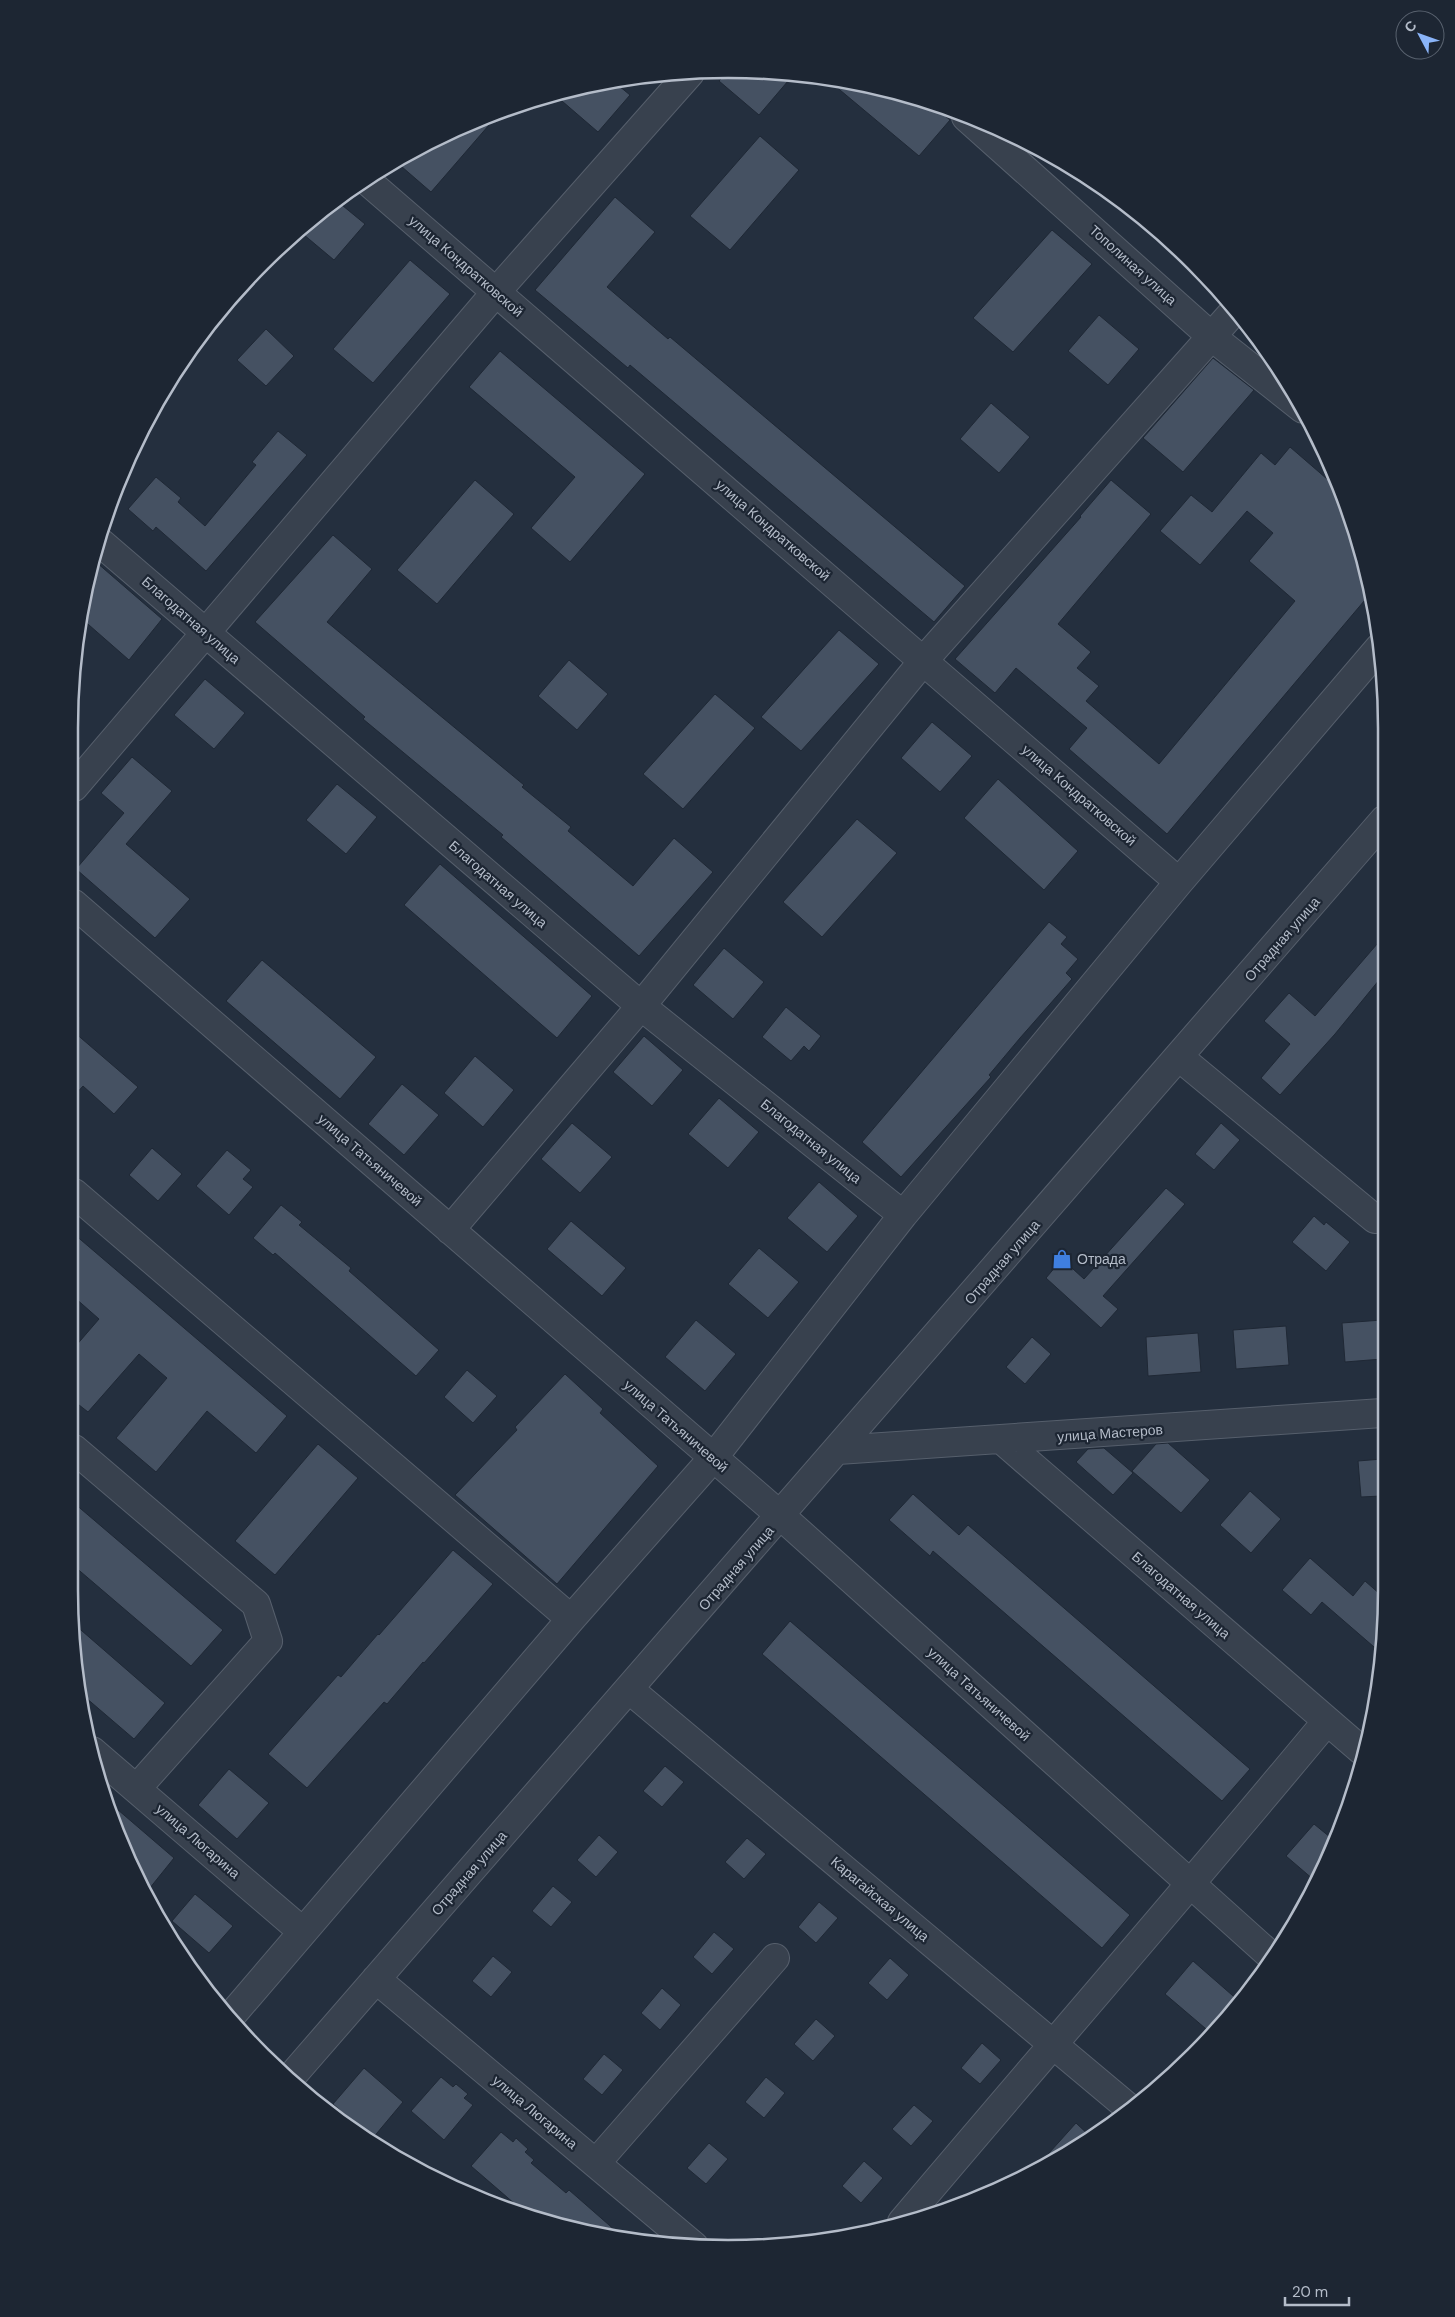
<svg xmlns="http://www.w3.org/2000/svg" width="1455" height="2317" font-family="'DM Sans',sans-serif">
	<style>
		.building { fill: #455162; stroke: #1f2835 }
		.lines { fill: none; stroke-linecap: round; stroke-linejoin: round }
		.minor-casing { stroke: #565f6c; stroke-width: 30 }
		.minor { stroke: #38414e; stroke-width: 28 }
		.labels { text-anchor: middle; dominant-baseline: central; stroke-width: 4.5; stroke-linejoin: round; paint-order: stroke }
		.street-label { font-size: 14px; fill: #b4bcc9; stroke: #1d2633 }
		.poi-label { font-size: 14px; fill: #b4bcc9; stroke: #1d2633; text-anchor: start }
		.rim { fill: none; stroke: #b4bcc9; stroke-width: 2.5 }
	</style>
	<rect width="100%" height="100%" fill="#242f3e"/>
	<path class="building" d="M770,70L794,74L759,115L719,81L727,72Z
		M828,80L898,91L931,104L950,120L919,156Z
		M613,81L630,95L598,132L555,95Z
		M502,110L431,192L394,160L398,157Z
		M760,136L799,170L730,250L690,216Z
		M615,197L655,232L607,287L668,339L670,337L965,586L934,622L630,365L628,368L535,290Z
		M337,201L365,224L334,260L297,229Z
		M1052,230L1092,264L1013,352L973,318Z
		M410,260L450,294L373,383L333,349Z
		M1099,315L1139,349L1108,385L1068,351Z
		M266,329L294,356L266,386L237,360Z
		M500,351L645,474L570,562L531,528L575,477L469,387Z
		M1213,358L1254,390L1183,472L1143,438Z
		M991,403L1030,437L999,473L960,439Z
		M278,431L307,455L206,571L156,527L153,531L128,509L156,477L181,498L178,502L205,526L256,465L252,462Z
		M1290,447L1334,485L1364,557L1370,594L1167,834L1069,749L1087,728L1016,668L995,693L955,659L1081,517L1080,516L1111,480L1151,514L1058,624L1091,652L1077,668L1099,686L1086,701L1159,764L1295,601L1249,561L1273,533L1247,511L1200,565L1160,531L1191,495L1212,512L1261,453L1275,465Z
		M475,480L514,514L437,604L397,570Z
		M333,535L372,569L327,622L524,785L522,787L571,827L568,831L633,886L674,838L713,872L639,956L501,837L503,835L363,719L365,717L255,622Z
		M96,562L162,619L129,660L81,618Z
		M839,630L879,664L801,751L761,717Z
		M569,660L608,694L577,730L538,696Z
		M205,679L245,713L214,749L174,715Z
		M715,694L755,728L683,809L643,774Z
		M932,722L972,756L940,792L901,758Z
		M132,757L172,791L126,844L190,899L155,938L76,869L124,813L101,793Z
		M998,779L1078,851L1044,890L964,818Z
		M337,784L377,817L346,854L306,820Z
		M857,819L897,853L822,937L783,902Z
		M440,864L592,996L557,1038L404,905Z
		M1049,922L1067,937L1061,944L1078,959L1066,973L1072,979L1020,1038L989,1075L991,1077L901,1177L862,1142Z
		M1384,936V974L1335,1034L1280,1095L1261,1078L1290,1044L1264,1021L1289,993L1315,1016Z
		M724,948L764,982L733,1019L693,985Z
		M262,960L376,1057L340,1099L226,1001Z
		M786,1007L821,1036L809,1051L804,1046L791,1061L762,1037Z
		M74,1032L138,1087L114,1114L83,1086L74,1096Z
		M644,1036L683,1070L652,1106L613,1072Z
		M475,1056L514,1090L483,1127L444,1093Z
		M402,1084L439,1115L404,1155L368,1124Z
		M719,1098L759,1132L728,1168L688,1134Z
		M572,1123L612,1157L580,1193L541,1159Z
		M1221,1123L1240,1140L1214,1170L1195,1154Z
		M152,1148L182,1174L158,1201L129,1175Z
		M227,1150L251,1170L243,1179L253,1187L229,1215L196,1186Z
		M819,1182L858,1216L827,1252L787,1218Z
		M1166,1188L1185,1204L1103,1296L1118,1309L1101,1328L1046,1278L1062,1259L1084,1279Z
		M281,1205L302,1222L299,1225L351,1268L349,1271L439,1350L416,1376L275,1253L273,1255L253,1238Z
		M1314,1216L1324,1225L1326,1222L1350,1242L1326,1271L1292,1242Z
		M571,1221L626,1268L602,1296L547,1249Z
		M74,1234L287,1416L256,1453L207,1411L156,1472L116,1438L167,1378L139,1354L88,1412L74,1401V1348L99,1319L74,1297Z
		M759,1248L799,1282L768,1318L728,1284Z
		M696,1320L736,1354L705,1391L665,1357Z
		M1382,1320V1359L1345,1362L1342,1323Z
		M1286,1326L1289,1365L1236,1369L1233,1330Z
		M1198,1333L1201,1372L1148,1376L1146,1337Z
		M1032,1337L1051,1354L1025,1384L1006,1367Z
		M467,1370L497,1396L473,1423L444,1397Z
		M565,1374L603,1409L600,1413L658,1466L557,1584L455,1495L517,1430L515,1427Z
		M1168,1443L1210,1480L1181,1513L1132,1471L1156,1444Z
		M318,1444L358,1478L275,1575L235,1541Z
		M1104,1448L1133,1473L1113,1495L1076,1462L1088,1449Z
		M1382,1459L1381,1496L1361,1497L1358,1461Z
		M1250,1491L1281,1519L1251,1553L1220,1525Z
		M913,1494L959,1535L968,1525L1250,1769L1222,1801L933,1551L930,1556L889,1520Z
		M74,1503L223,1630L191,1666L74,1566Z
		M453,1550L493,1584L424,1663L423,1662L387,1704L384,1702L307,1788L268,1754L338,1675L341,1677L378,1634L379,1635Z
		M1310,1558L1353,1596L1365,1581L1381,1595V1653L1322,1602L1311,1615L1282,1590Z
		M790,1621L1130,1915L1102,1948L762,1654Z
		M74,1624L165,1703L134,1739L78,1691L74,1676Z
		M665,1766L684,1782L662,1807L643,1791Z
		M229,1769L269,1803L237,1839L198,1805Z
		M103,1797L174,1858L145,1894L137,1881Z
		M1314,1824L1336,1842L1314,1880L1286,1856Z
		M599,1835L618,1852L596,1877L577,1860Z
		M747,1838L766,1854L744,1879L725,1862Z
		M553,1886L572,1902L551,1927L532,1911Z
		M195,1894L233,1926L209,1953L172,1921Z
		M819,1902L838,1918L816,1943L798,1927Z
		M714,1932L734,1949L712,1974L693,1957Z
		M493,1956L512,1972L491,1997L472,1981Z
		M890,1958L909,1975L887,2000L868,1983Z
		M1193,1961L1240,2002L1212,2034L1165,1994Z
		M662,1988L681,2005L660,2030L641,2013Z
		M816,2019L835,2036L813,2061L794,2044Z
		M982,2043L1001,2060L980,2084L961,2068Z
		M604,2054L623,2070L602,2095L583,2079Z
		M364,2068L403,2102L372,2139L333,2104Z
		M441,2077L453,2087L456,2084L468,2094L464,2098L473,2105L444,2140L411,2111Z
		M766,2077L785,2093L764,2118L745,2102Z
		M914,2105L933,2121L911,2146L892,2129Z
		M1076,2123L1092,2138L1042,2163L1041,2162Z
		M501,2132L513,2142L516,2138L528,2149L525,2152L534,2160L531,2163L566,2193L569,2190L625,2239L530,2217L471,2166Z
		M709,2143L728,2159L706,2184L687,2168Z
		M864,2161L883,2178L861,2203L842,2186Z"/>
	<g class="lines">
		<defs>
			<path id="minor" d="M966,117L1212,337L1303,409
				M366,180L1179,882
				M101,543L641,1006L903,1215
				M74,787L496,292L690,73
				M74,904L781,1516L1270,1955
				M1179,1057L1375,1219
				M74,1193L571,1619
				M450,1230L641,1006L924,660L1235,310
				M1002,1440L1361,1750
				M74,1449L256,1604L268,1641L137,1788
				M838,1450L1382,1413
				M630,1690L1129,2108
				M92,1751L303,1932
				M376,1979L694,2246
				M231,2016L571,1619L713,1458L903,1215L1179,882L1379,648
				M291,2077L1384,820
				M596,2163L775,1958
				M902,2222C1043,2055 1187,1890 1327,1721"/>
		</defs>
		<use href="#minor" class="minor-casing"/>
		<use href="#minor" class="minor"/>
	</g>
	<defs>
		<symbol id="shop-bare" viewBox="-9 -9 18 18"><path d="M-5-2.5h2.3a2.7 3.5 0 0 1 5.4 0H5L5.5 6h-11ZM-1.5-2.5h3a1.5 2.3 0 0 0-3 0Z" fill="#3f7fe0" stroke="#1d2633" stroke-width="2.5" paint-order="stroke"/></symbol>
	</defs>
	<g fill-rule="evenodd">
		<use href="#shop-bare" x="1048" y="1245" width="28" height="28"/>
	</g>
	<g class="labels">
		<g class="street-label">
			<text transform="translate(1133 265) rotate(42)">Тополиная улица</text>
			<text transform="translate(466 266) rotate(41)">улица Кондратковской</text>
			<text transform="translate(773 530) rotate(41)">улица Кондратковской</text>
			<text transform="translate(191 620) rotate(41)">Благодатная улица</text>
			<text transform="translate(1079 795) rotate(41)">улица Кондратковской</text>
			<text transform="translate(498 884) rotate(41)">Благодатная улица</text>
			<text transform="translate(1282 939) rotate(-49)">Отрадная улица</text>
			<text transform="translate(811 1141) rotate(39)">Благодатная улица</text>
			<text transform="translate(370 1160) rotate(41)">улица Татьяничевой</text>
			<text transform="translate(1002 1262) rotate(-49)">Отрадная улица</text>
			<text transform="translate(676 1426) rotate(41)">улица Татьяничевой</text>
			<text transform="translate(1110 1433) rotate(-4)">улица Мастеров</text>
			<text transform="translate(736 1568) rotate(-49)">Отрадная улица</text>
			<text transform="translate(1181 1595) rotate(41)">Благодатная улица</text>
			<text transform="translate(979 1694) rotate(42)">улица Татьяничевой</text>
			<text transform="translate(198 1841) rotate(41)">улица Люгарина</text>
			<text transform="translate(469 1873) rotate(-49)">Отрадная улица</text>
			<text transform="translate(880 1899) rotate(40)">Карагайская улица</text>
			<text transform="translate(535 2112) rotate(40)">улица Люгарина</text>
		</g>
		<g class="poi-label">
			<text x="1077" y="1259">Отрада</text>
		</g>
	</g>
	<path d="M0 0H1455V2317H0ZM728 78H728A650 650 0 0 1 1378 728V1590A650 650 0 0 1 728 2240H728A650 650 0 0 1 78 1590V728A650 650 0 0 1 728 78Z" fill="#1d2633" fill-rule="evenodd"/>
	<path class="rim" d="M728 78H728A650 650 0 0 1 1378 728V1590A650 650 0 0 1 728 2240H728A650 650 0 0 1 78 1590V728A650 650 0 0 1 728 78Z"/>
	<g transform="translate(1420 35) rotate(311)"><circle r="24" fill="#1d2633" stroke="#59626f"/>
	<path d="M0-4L9 19L0 12L-9 19Z" fill="#8ab4f8"/>
	<text y="-8" font-size="14" font-weight="bold" text-anchor="middle" fill="#b4bcc9">С</text>
	</g>
	<path d="M1285 2297v8h64v-8" fill="none" stroke="#b4bcc9" stroke-width="2.5"/>
	<text x="1292" y="2297" font-size="15" fill="#b4bcc9" stroke="#1d2633" stroke-width="4" paint-order="stroke">20 m</text>
</svg>
